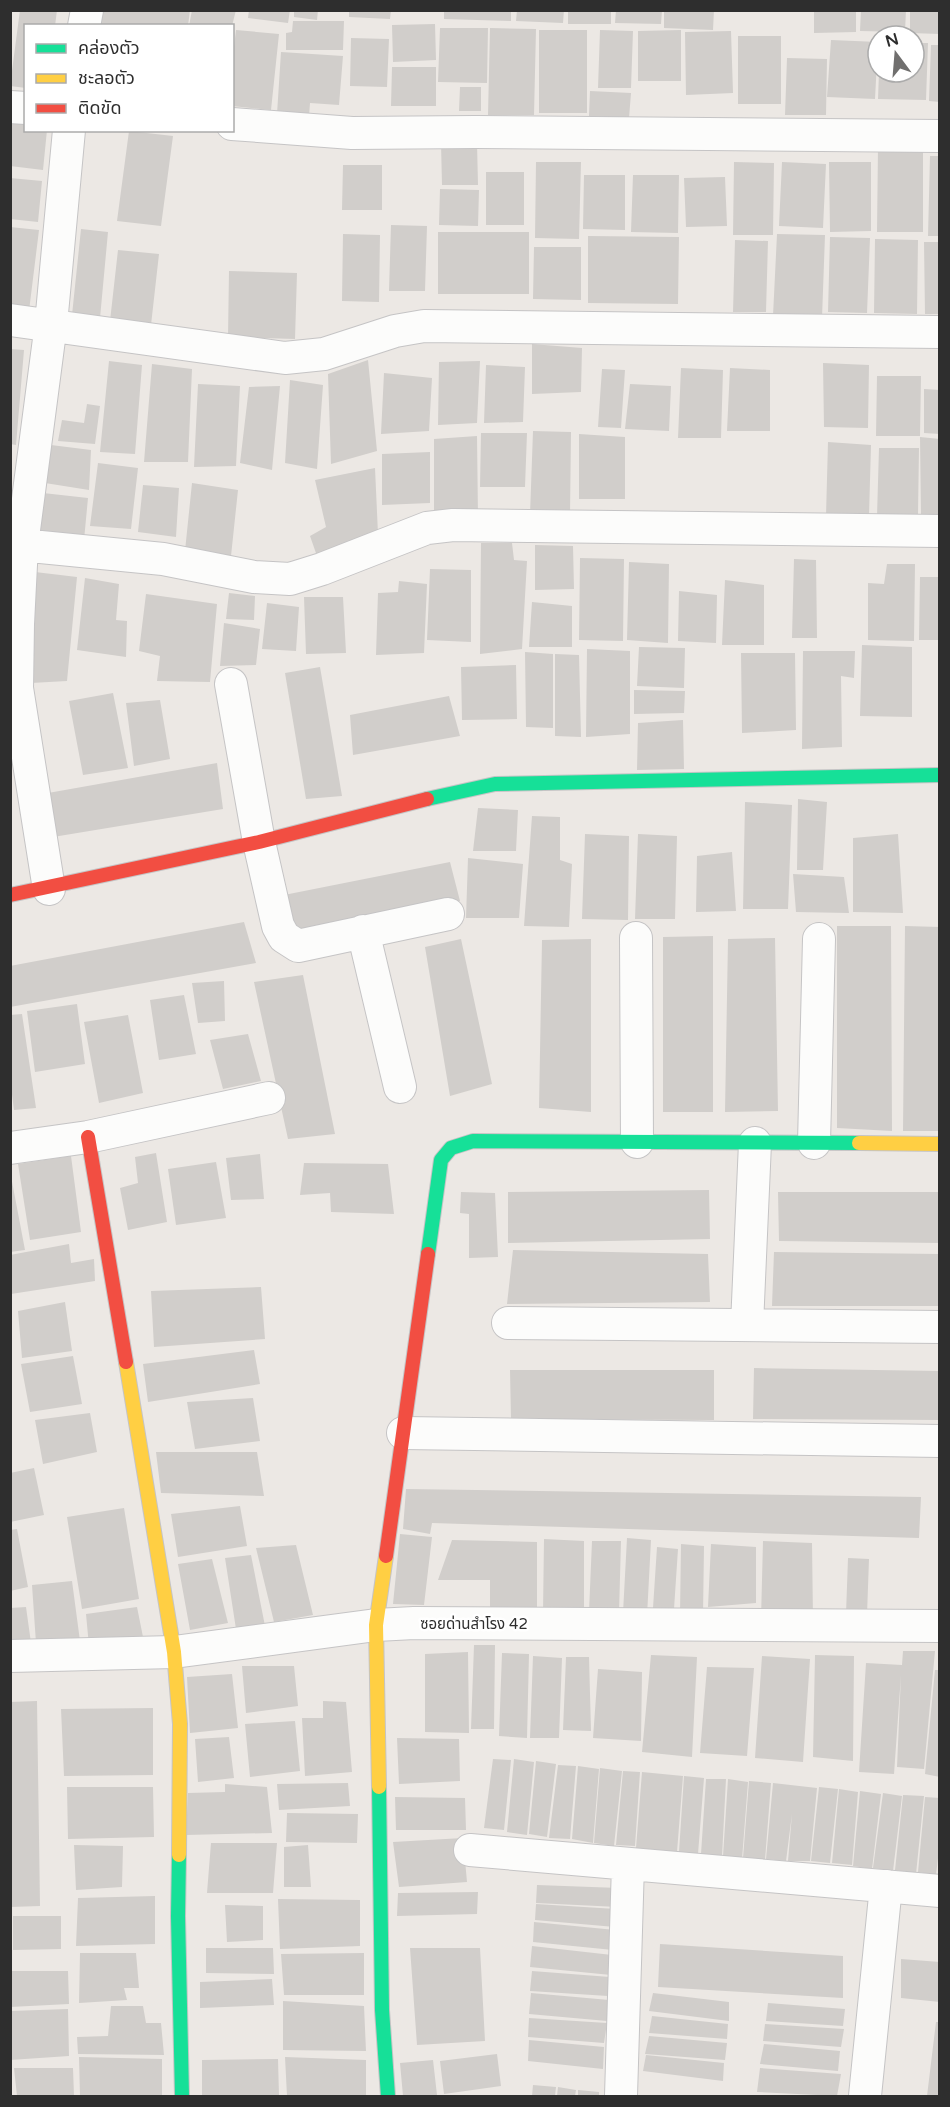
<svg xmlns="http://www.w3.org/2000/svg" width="950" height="2107" font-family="'Varela Round','Noto Sans Thai',sans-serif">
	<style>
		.building { fill: #d1cecb }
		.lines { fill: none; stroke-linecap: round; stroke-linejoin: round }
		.street-casing { stroke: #c5c4c5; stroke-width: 34 }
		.fast-casing { stroke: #c5c4c5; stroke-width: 16 }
		.slow-casing { stroke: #c5c4c5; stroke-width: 16 }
		.jam-casing { stroke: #c5c4c5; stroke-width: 16 }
		.street { stroke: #fcfcfb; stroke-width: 32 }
		.fast { stroke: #16e098; stroke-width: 14 }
		.slow { stroke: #ffcf43; stroke-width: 14 }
		.jam { stroke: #f24e42; stroke-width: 14 }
		.labels { text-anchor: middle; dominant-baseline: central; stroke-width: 5; stroke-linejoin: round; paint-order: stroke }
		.street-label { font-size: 15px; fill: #2e2e2e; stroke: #fff }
	</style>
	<rect width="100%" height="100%" fill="#ece8e4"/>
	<path class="building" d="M20,10H57L55,26H26V88L10,86Z
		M100,10H190L188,26H97Z
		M192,10H236L232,26H189Z
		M249,10H290L288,23L248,18Z
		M294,10H318L317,20L294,17Z
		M349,10H391L390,19L349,17Z
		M444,10H511V21L444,19Z
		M517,10H564L563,23L516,21Z
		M568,10H611V24H568Z
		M616,10H662L661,24L615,23Z
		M664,10H714L713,30L664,28Z
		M814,10H856V32L814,33Z
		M861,10H906L905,32L860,31Z
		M910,10H940V34L910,33Z
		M293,21H344L343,50H286V33L292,32Z
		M435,24L436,60L393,62L392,25Z
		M440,28H488L487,83L438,82Z
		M490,28L536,29L534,115H488Z
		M236,30L279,34L271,110L232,106V63Z
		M539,30H587V113H539Z
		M600,30L633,31L631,88H598Z
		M681,30V81H638V31Z
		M731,31L733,93L686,95L685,32Z
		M738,36H781V104H738Z
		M351,38L389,39L387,87L350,86Z
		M831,40L878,42L875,99L827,97Z
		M914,43H928L926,100L878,99L879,72H914Z
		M931,45H940V102L929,101Z
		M281,52L343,56L339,105L310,103L309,116L277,114Z
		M787,58L827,59L826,115H785Z
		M392,67H436V106H391Z
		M460,87H481V111H459Z
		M590,91L631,93L629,118L589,116Z
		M10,121L26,122V130H47L43,170L10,166Z
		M129,131L173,136L161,226L117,221Z
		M441,143H477L478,185H442Z
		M878,147H923V232H877Z
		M930,156H940V236H928Z
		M536,162H581L579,239L535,238Z
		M734,162L774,163L773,235H733Z
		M782,162L826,164L823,228L779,226Z
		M829,162H871V231L830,232Z
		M343,165H382V210H342Z
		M486,172H524V225H486Z
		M584,175H625V230L583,229Z
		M633,175H679L678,233L631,232Z
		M725,177L727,226L686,227L684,178Z
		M10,178L42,181L38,222L10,219Z
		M440,189L479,190L478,226L439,225Z
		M391,225L427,226L425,291H389Z
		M10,227L39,230L29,311L10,309Z
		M81,229L108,232L100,318L72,315Z
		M438,232H529V294H438Z
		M343,234L380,235L379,302L342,301Z
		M777,234L825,235L822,318L773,316Z
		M588,236L679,237L678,304L588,303Z
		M830,237L870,238L867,313L828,312Z
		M875,239L918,240L917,314L874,313Z
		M735,240L768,241L766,312H733Z
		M924,242H940V314H925Z
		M534,247H581V300L533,299Z
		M118,250L159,254L151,325L110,321Z
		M229,271L297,273L295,339L228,337Z
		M532,344L582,348L581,392L532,394Z
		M10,349L24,350L16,445L10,444Z
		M368,360L377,451L331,464L328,374Z
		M109,361L142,365L135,454L100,452Z
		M480,361L477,423L438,425L439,362Z
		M823,363L869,365L868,428L824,427Z
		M152,364L192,369L188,462H144Z
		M486,365L525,367L523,422L484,423Z
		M681,368L723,370L721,438H678Z
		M730,368L770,370V431H727Z
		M602,369L625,370L621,428L598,427Z
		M384,373L432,378L429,431L381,434Z
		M877,376H921L920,436H876Z
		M290,380L323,385L317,469L285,463Z
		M198,384L240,386L236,466L194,467Z
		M630,384L671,386L669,431L625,429Z
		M280,386L272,470L240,463L249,387Z
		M924,389L940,390V434L924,433Z
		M87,404L100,406L95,444L58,441L62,420L84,423Z
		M533,431L571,432L570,514L530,515Z
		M481,433H527L525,487H480Z
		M579,434L625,437V499H579Z
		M477,436L478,517H434V439Z
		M920,437L940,439V514L921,515Z
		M828,442L871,445L869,516H826Z
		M51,445L91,450L89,490L45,483Z
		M879,448H919L918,515L877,517Z
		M430,452V503L382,505V454Z
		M98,463L138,468L131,529L90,526Z
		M375,468L378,534L317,556L310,536L326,527L315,480Z
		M192,483L238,490L231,556L185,551Z
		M143,485L179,488L176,537L138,532Z
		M43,493L88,498L84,540L37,538Z
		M481,543H512L514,560L527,561L522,649L480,654Z
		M535,545L573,546L574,589L535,590Z
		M580,558L624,559L623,641L579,640Z
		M794,559L816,560L817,638H792Z
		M629,562L669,564L668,643L627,640Z
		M887,564H915L914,641L868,640V583L884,584Z
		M430,569L471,570V642L427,640Z
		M35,572L77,577L67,681L31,683Z
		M920,577H940V640H919Z
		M85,578L119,584L116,620L127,621L126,657L77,650Z
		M725,580L764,585V645H722Z
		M399,581L427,584L424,653L376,655L378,593L398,592Z
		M679,591L717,595L716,643L678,641Z
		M229,593L255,596L254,620L226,619Z
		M146,594L217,604L210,682L157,681L160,656L139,651Z
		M304,597H343L346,653L306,654Z
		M532,602L572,606V647H529Z
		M267,603L299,607L296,651L262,649Z
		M224,623L260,629L256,665L220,666Z
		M862,645L912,647V717L860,716Z
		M639,647L685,648L684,688L637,686Z
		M587,649L630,651V734L586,737Z
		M803,651H855L854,678L841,676L842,747L802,749Z
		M525,652L553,654V728L526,727Z
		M741,653H795L796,730L742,733Z
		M555,654L579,655L581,737L555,736Z
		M516,665L517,719L462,720L461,667Z
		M320,667L342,796L306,799L285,673Z
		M634,690L685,691L684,713L634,714Z
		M113,693L128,768L83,775L69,701Z
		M449,696L460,736L353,755L350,715Z
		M160,700L170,759L134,766L126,703Z
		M683,720L684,769L637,770L638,723Z
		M217,763L223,809L53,837L48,793Z
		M798,799L827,802L823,870H797Z
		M745,802L792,805L788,909H743Z
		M478,808L518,810L516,851H473Z
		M532,816L560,817V860L572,864L569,927L524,926Z
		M585,834L629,836L628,920L582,919Z
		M638,834L677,836L675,919H635Z
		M898,834L903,913L853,912V838Z
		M732,852L736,911L696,912L697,856Z
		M468,858L523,864L519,918H466Z
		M450,862L460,901L293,930L284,895Z
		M793,874L844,877L849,913L796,912Z
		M244,922L256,963L10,1007V966Z
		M837,926H891L892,1131L837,1128Z
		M905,926L940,927V1131H903Z
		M713,936V1112H663V937Z
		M775,938L778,1111L725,1112L728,939Z
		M461,939L492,1084L450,1096L425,947Z
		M591,939V1112L539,1108L542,940Z
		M303,975L335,1134L288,1139L254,982Z
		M224,981L225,1021L198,1023L192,983Z
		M184,995L196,1054L159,1060L150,1000Z
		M77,1004L85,1064L35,1072L27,1011Z
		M22,1014L36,1108L14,1110L10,1079V1015Z
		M128,1015L143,1093L99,1103L84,1022Z
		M248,1034L261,1081L223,1089L210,1040Z
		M156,1153L167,1222L128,1230L120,1188L138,1183L135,1157Z
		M260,1154L264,1199L231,1200L226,1158Z
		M71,1156L81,1232L30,1240L18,1164Z
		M216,1162L226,1218L176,1225L168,1169Z
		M304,1163L388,1164L394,1214L331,1212L330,1193L300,1195Z
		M10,1171L25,1250L10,1252Z
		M709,1190L710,1239L508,1243V1192Z
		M461,1192L495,1193L498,1257L469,1258V1214L460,1213Z
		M778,1192H940V1243L779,1241Z
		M69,1244L71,1263L94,1259L95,1281L11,1294L10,1255Z
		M513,1250L708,1254L710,1302L507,1304Z
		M774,1252L940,1254V1306H772Z
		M261,1287L265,1339L154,1347L151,1291Z
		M65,1302L72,1351L22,1358L18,1311Z
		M254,1350L260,1384L148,1402L143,1364Z
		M73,1356L82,1404L30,1412L21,1364Z
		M754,1368L940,1371V1420L753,1419Z
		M510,1370H714V1420L511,1419Z
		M253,1398L260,1441L195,1449L187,1402Z
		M90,1413L97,1452L43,1464L35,1420Z
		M156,1452H257L264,1496L161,1493Z
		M34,1468L44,1515L10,1522V1473Z
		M406,1489L921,1497L919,1538L432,1523L430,1534L403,1529Z
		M240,1506L247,1546L178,1557L171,1514Z
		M124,1508L139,1599L82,1609L67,1517Z
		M17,1529L28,1587L10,1591V1530Z
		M400,1534L432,1537L424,1605L393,1604Z
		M627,1538L651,1540L647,1616L623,1613Z
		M544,1539L584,1541V1615L543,1613Z
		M452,1540L537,1542V1613L490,1611V1580H438Z
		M592,1541H621L619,1613L589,1612Z
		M763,1541L812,1543L813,1620L761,1619Z
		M681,1544L704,1546L703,1615H680Z
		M711,1544L756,1547V1603L708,1607Z
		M296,1545L313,1615L274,1622L256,1548Z
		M657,1547L678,1549L674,1609L653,1608Z
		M251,1555L265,1626L236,1629L225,1558Z
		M848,1558L869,1559L867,1615L846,1614Z
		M212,1559L228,1623L190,1630L178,1564Z
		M72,1581L80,1641L36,1643L32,1585Z
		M26,1607L31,1643L10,1646V1608Z
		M137,1607L143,1637L89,1646L86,1614Z
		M474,1645H495L494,1729H471Z
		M903,1651H935L924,1769L897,1767L901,1675L894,1774L859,1772L866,1663L902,1665Z
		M468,1652L469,1733L425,1732V1654Z
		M502,1653L529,1654L527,1738L499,1736Z
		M651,1655L697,1657L692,1757L642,1752Z
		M815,1655L854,1656L853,1761L813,1757Z
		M533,1656L562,1658L559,1738H530Z
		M762,1656L810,1659L803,1762L755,1758Z
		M566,1657H589L591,1731L563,1730Z
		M242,1666H294L298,1706L246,1713Z
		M707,1667L754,1668L747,1756L700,1753Z
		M598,1669L642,1672L641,1741L593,1738Z
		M935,1670H940V1777L925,1774Z
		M232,1674L238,1728L190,1733L187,1677Z
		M37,1701L40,1906L10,1907V1702Z
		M323,1701L346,1702L352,1772L305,1776L302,1718H323Z
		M153,1708V1775L64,1776L61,1709Z
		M295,1721L300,1771L250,1777L245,1724Z
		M229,1737L234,1778L198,1782L195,1739Z
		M397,1738L459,1739L460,1781L399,1784Z
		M493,1759L511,1760L504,1830L484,1828Z
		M514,1759L534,1762L527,1835L507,1832Z
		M536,1761L556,1764L547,1837L529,1834Z
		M558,1765L576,1766L570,1839L549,1838Z
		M578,1766L599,1769L593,1843L572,1839Z
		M600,1768L622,1771L614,1846L594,1843Z
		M623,1771L640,1772L635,1846L616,1845Z
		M642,1772L683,1776L677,1852L636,1848Z
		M684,1776L704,1778L698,1854L679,1852Z
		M706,1779H726L722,1856L701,1854Z
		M728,1779L748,1782L742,1859L723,1856Z
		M749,1781L771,1783L765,1860L743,1858Z
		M348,1783L350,1806L279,1810L277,1784Z
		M773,1783L817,1788L810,1861H788L792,1814L786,1861L766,1859Z
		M225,1784L267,1787L272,1833L186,1835L188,1793L225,1792Z
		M67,1787H153L154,1837L68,1839Z
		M819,1787L838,1789L830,1863L811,1861Z
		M839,1789L858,1792L852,1865L832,1863Z
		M860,1791L881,1794L872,1869L853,1866Z
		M883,1793L902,1796L893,1871L873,1868Z
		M903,1795L924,1796L916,1874L895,1870Z
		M395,1797L465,1798L466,1830H396Z
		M925,1797L940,1798V1841L936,1875L918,1872Z
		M287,1813L358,1814L357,1843L286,1842Z
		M463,1838L467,1882L399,1887L393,1842Z
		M211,1843H277L273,1893H207Z
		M74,1845L123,1846L122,1887L76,1890Z
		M308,1845L311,1887H284V1847Z
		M537,1885L619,1888L618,1907L536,1903Z
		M478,1892L477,1914L397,1916L398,1893Z
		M155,1896V1944L76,1946L78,1898Z
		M278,1899L360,1900V1946L280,1949Z
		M536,1904L616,1909L615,1927L535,1920Z
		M225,1905L263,1906V1940L227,1942Z
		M13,1916H61V1949L13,1950Z
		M534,1922L615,1930L613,1950L533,1942Z
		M660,1944L843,1956V1998L658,1987Z
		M532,1946L612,1955L611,1975L530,1967Z
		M206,1948H273L274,1974L206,1973Z
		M410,1948H480L485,2041L417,2045Z
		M80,1953H136L139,1988H124L127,2000L79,2003Z
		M364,1953V1995H284L281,1954Z
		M901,1959L940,1962V2002L901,1998Z
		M10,1971H68L69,2004L10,2007Z
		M532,1971L610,1977L608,1996L530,1991Z
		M272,1979L274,2005L200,2008V1982Z
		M531,1993L609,2000L607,2021L529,2014Z
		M653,1993L729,2002V2021L649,2011Z
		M283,2001L364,2006L366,2051L283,2050Z
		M768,2003L845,2009L843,2026L766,2021Z
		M111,2006H143L146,2023H161L164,2055L78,2054L77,2037L108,2036Z
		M68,2009L69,2056L10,2060V2011Z
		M652,2016L728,2024L727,2039L649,2033Z
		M529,2018L607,2023L604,2043L528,2037Z
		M936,2022H940V2096H927Z
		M765,2024L844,2029L841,2047L763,2041Z
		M649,2036L727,2043L725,2060L645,2054Z
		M529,2040L604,2047L603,2069L528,2061Z
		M764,2044L840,2051L838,2071L760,2064Z
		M497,2054L501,2086L444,2094L440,2061Z
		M646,2055L724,2063L723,2081L643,2071Z
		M79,2057L162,2059V2096H80Z
		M285,2057L366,2060V2096H287Z
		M278,2059L279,2096H202V2060Z
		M433,2060L437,2095L403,2096L400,2063Z
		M14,2068H73L74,2096H17Z
		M760,2068L841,2074L837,2096L757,2092Z
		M533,2085L556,2087L555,2096H532Z
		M558,2087L576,2090L575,2096H557Z
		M578,2090L599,2092V2096H578Z"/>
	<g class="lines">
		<defs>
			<path id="street" d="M84,26L87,10
				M10,107L26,108
				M232,124L352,133L475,132L940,136
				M10,320L285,358L324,354L395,331L424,326L940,332
				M10,544L163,559L254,577L290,579L322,569L427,528L453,525L940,531
				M231,684L259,842L278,926L284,937L298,946L448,914
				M49,889L17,688L18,624L22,545L51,324L69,130
				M363,931L400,1087
				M636,938L637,1142
				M814,1143L819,939
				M10,1148L88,1137L269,1098
				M508,1323L940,1327
				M747,1325L755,1143
				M403,1433L940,1441
				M10,1656L174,1652L376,1625L414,1623L940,1626
				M470,1850L940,1891
				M621,2096L628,1864
				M865,2096L886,1886"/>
			<path id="fast" d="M427,799L495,784L940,775
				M428,1254L441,1160L451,1148L473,1141L859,1143
				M379,1787L382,2010L388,2096
				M179,1855L178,1916L182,2096"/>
			<path id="slow" d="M859,1143L940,1144
				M126,1362L174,1652L180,1724L179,1855
				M379,1787L376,1625L386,1556"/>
			<path id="jam" d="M10,895L259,842L427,799
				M88,1137L126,1362
				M386,1556L428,1254"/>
		</defs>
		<use href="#street" class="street-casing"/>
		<use href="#fast" class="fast-casing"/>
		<use href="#slow" class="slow-casing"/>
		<use href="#jam" class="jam-casing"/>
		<use href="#street" class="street"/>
		<use href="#fast" class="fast"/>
		<use href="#slow" class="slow"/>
		<use href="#jam" class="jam"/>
	</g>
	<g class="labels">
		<g class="street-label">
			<text x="474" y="1624">ซอยด่านสำโรง 42</text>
		</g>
	</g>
	<rect width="950" height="2107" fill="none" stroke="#2e2e2e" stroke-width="24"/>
	<rect x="24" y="24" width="210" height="108" fill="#ffffff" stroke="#ababab" stroke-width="1.5"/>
	<rect x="36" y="44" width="30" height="9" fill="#16e098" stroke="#ababab" stroke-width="1.5"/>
	<text x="78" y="54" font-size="18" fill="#2e2e2e">คล่องตัว</text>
	<rect x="36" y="74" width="30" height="9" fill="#ffcf43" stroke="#ababab" stroke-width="1.5"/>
	<text x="78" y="84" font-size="18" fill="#2e2e2e">ชะลอตัว</text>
	<rect x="36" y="104" width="30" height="9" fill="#f24e42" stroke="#ababab" stroke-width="1.5"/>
	<text x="78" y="114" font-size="18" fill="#2e2e2e">ติดขัด</text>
	<g transform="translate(896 54) rotate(344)"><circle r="28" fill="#ffffff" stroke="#ababab" stroke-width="1.5"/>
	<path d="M0-4.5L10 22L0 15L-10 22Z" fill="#706f6e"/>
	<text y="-9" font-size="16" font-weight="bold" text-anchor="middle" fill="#2e2e2e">N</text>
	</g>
</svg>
